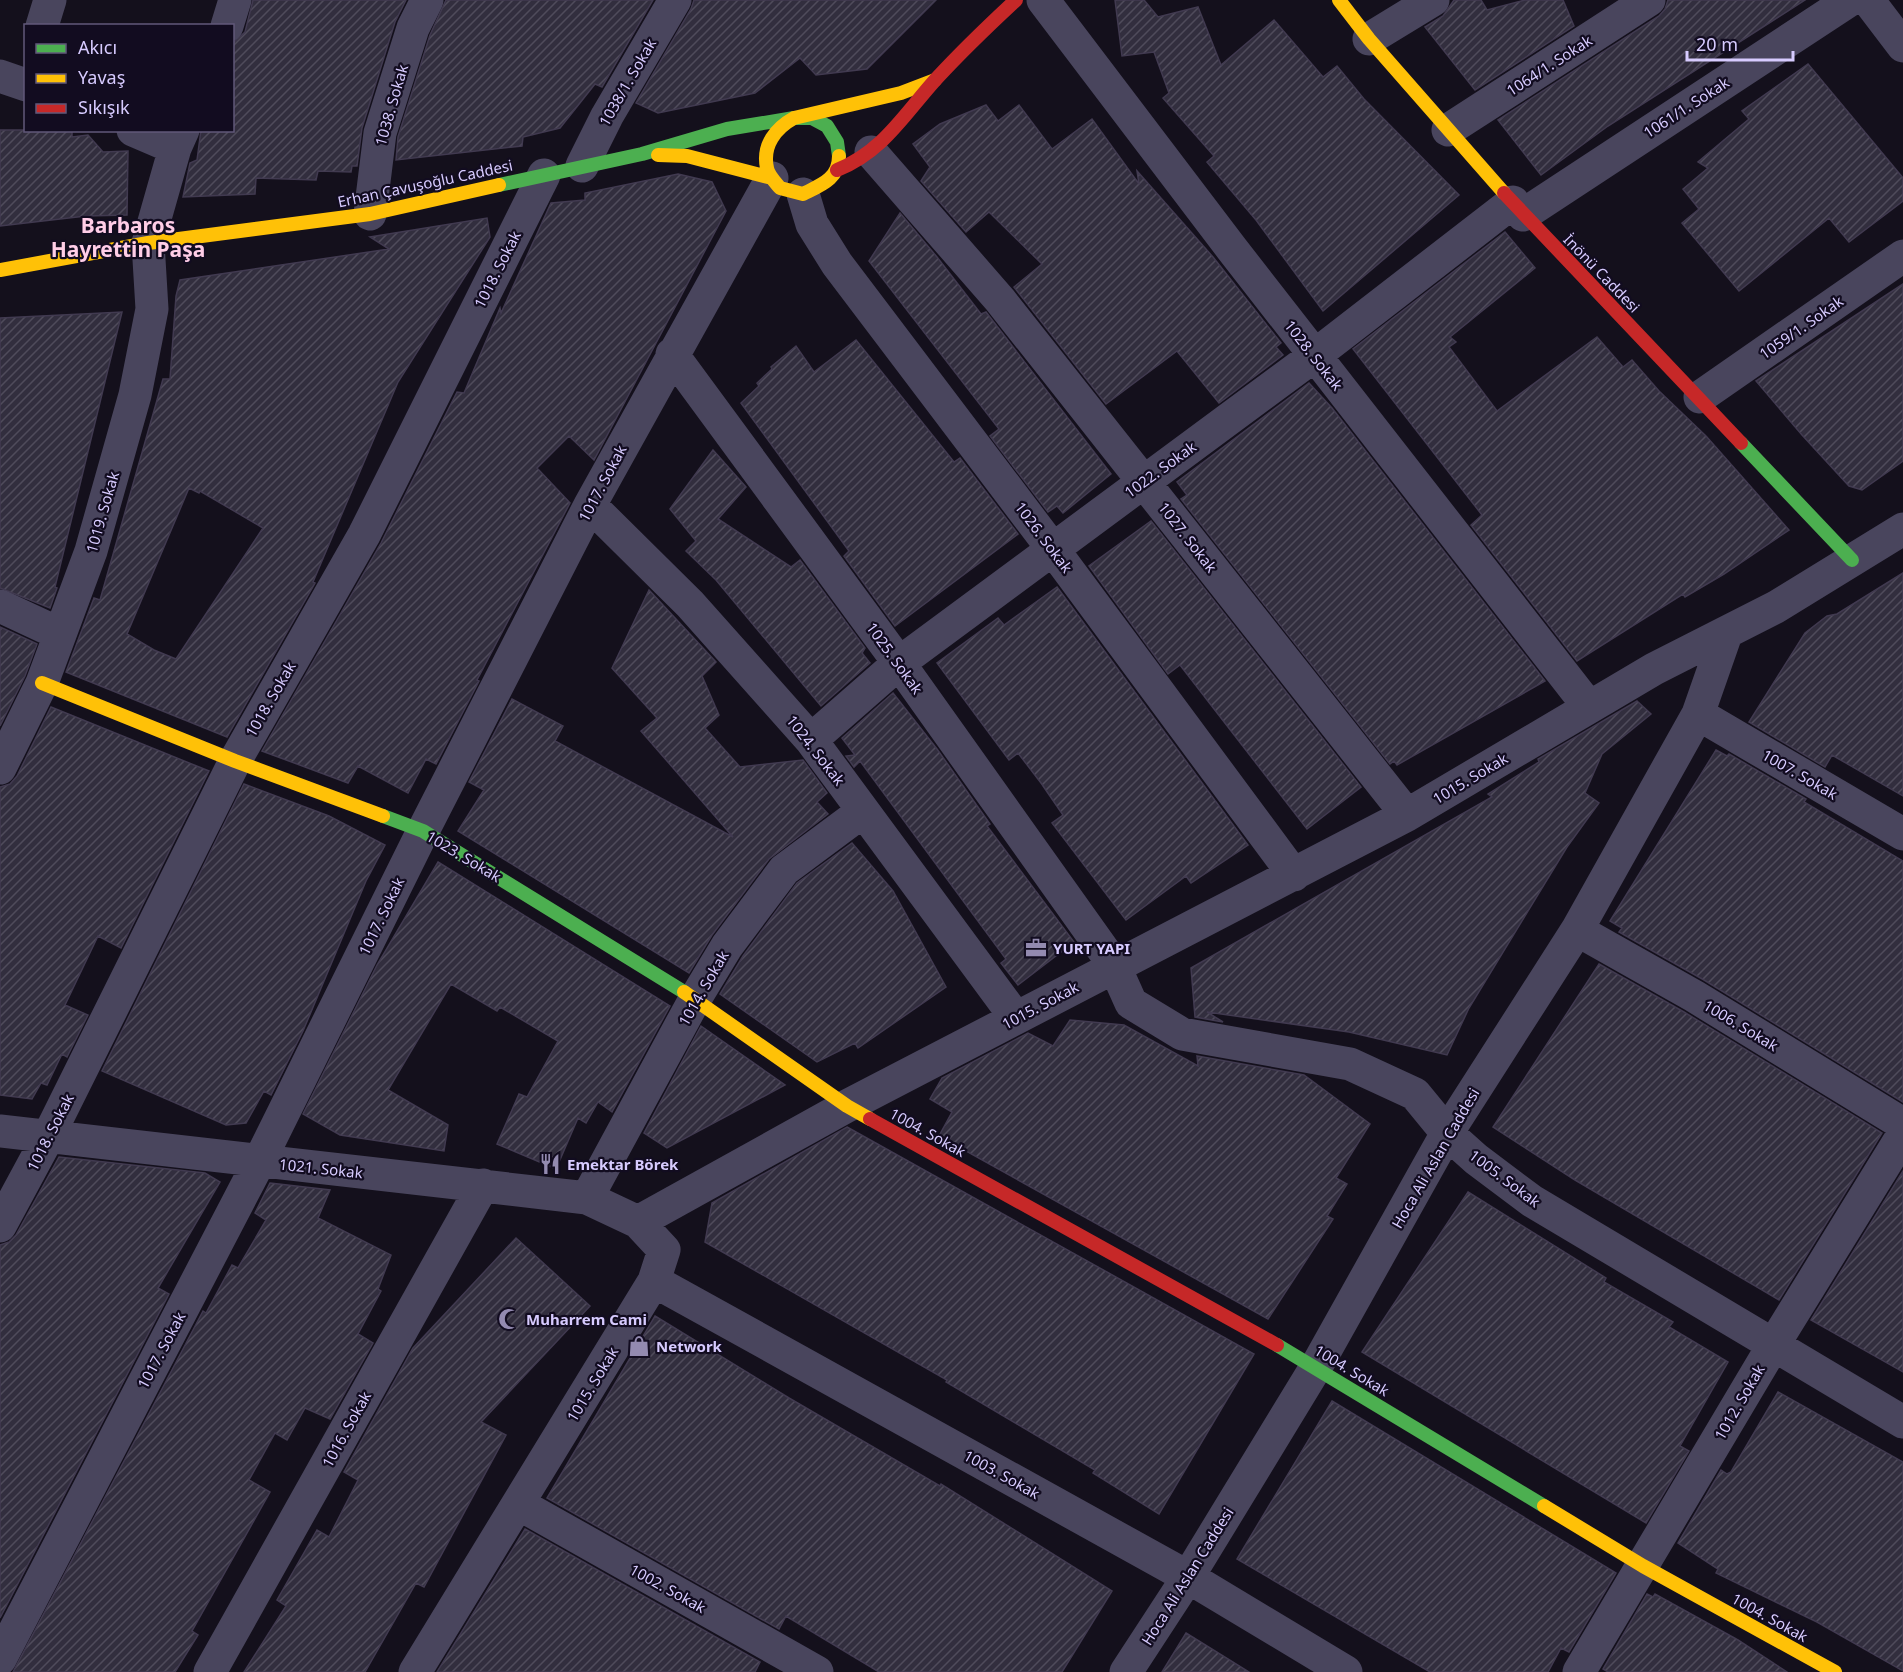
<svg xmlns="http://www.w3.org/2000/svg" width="1903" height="1672" font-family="'Noto Sans',sans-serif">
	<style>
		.building { fill: url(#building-hatch); stroke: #413a50; stroke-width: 1.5; fill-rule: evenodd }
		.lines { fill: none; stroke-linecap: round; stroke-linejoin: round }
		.street { stroke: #49455d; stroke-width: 33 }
		.fast { stroke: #4caf50; stroke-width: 14 }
		.slow { stroke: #ffc107; stroke-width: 14 }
		.jam { stroke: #c62828; stroke-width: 14 }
		.labels { text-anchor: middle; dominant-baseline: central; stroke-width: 4.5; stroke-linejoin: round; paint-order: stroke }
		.street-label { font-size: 15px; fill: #d7cbff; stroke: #120c20 }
		.poi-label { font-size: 15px; font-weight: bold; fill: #d7cbff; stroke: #120c20; text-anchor: start }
		.district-label { font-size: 21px; font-weight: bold; fill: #ffcde7; stroke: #120c20 }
	</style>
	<defs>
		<pattern id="building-hatch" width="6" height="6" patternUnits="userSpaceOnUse" patternTransform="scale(1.5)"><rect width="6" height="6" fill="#322e3e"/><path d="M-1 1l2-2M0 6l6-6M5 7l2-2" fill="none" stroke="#4f4b5b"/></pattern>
	</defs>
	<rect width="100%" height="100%" fill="#14101c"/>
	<path class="building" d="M253,0H406L395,22L362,128L357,166H352L351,172L318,171L316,180L256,178L255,194L183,197L190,163L197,160L201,130H232V44L245,32Z
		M446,0H653L602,87L595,84L560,128L523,137L522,146L396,160L398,137L430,35Z
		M694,0H936L867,69L816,75L800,58L755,93L658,113L636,103L691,9Z
		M1115,0H1144L1158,17L1198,7L1221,65L1274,20L1323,77L1337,66L1364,99L1459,195L1323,311L1256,220L1207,162L1214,156L1163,98L1169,93L1154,52L1122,56Z
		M1454,0H1481L1487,10L1525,0H1563L1574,26L1475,90L1425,27L1443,16Z
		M1668,0H1805L1608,126L1541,175L1498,120L1659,16L1665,9Z
		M1808,64L1903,178V201L1849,242L1829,218L1739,291L1682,223L1699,209L1683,189L1708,168L1698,162L1749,119L1742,111Z
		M986,105L998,121L1019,105L1052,149L1092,119L1139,184L1137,171L1213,257L1281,343L1276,347L1283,355L1219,403L1177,351L1106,404L1014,287L1042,264L989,212L966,232L921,181L930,167L913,144L940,124Z
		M0,130H72V137L88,135L103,152L128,151L127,215L86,216L0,226Z
		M678,174L712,182L726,211L594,460L569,436L537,468L570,503L477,680L479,681L436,764L426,759L408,793L358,766L348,783L262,751L381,543L457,392L464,393L500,308L501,313L551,203L585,200V193Z
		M900,213L937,257L981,314L986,312L1111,474L1063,513L1057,506L1048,512L990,436L999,429L869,261Z
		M487,218L490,237L398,382L313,582L315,583L227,737L66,672L94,598L100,600L163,379H170L176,296L180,280L389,249L370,237ZM189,488L199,493L200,491L263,528L176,659L154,650L127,634Z
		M1505,232L1535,268L1450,337L1456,342L1449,347L1497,411L1597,337L1623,367L1632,360L1659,391L1706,436L1789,530L1724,574L1685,597L1683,594L1577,661L1471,525L1482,515L1353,349Z
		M1903,284V461L1862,490L1849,486L1802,435L1756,381Z
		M122,312L55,587L57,588L50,608L0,588V318Z
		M856,340L954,462L960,458L1018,534L895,626L844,556L849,551L741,403L759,386L757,383L772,369L771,367L796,346L814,372Z
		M1309,383L1332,408L1545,681L1397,765L1394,761L1390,764L1181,499L1187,495L1177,482Z
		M713,450L746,487L718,519L791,567L800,560L865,648L862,653L870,663L821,706L716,580L686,551L696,541L670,509Z
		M1151,521L1361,787L1307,829L1180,665L1168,674L1089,566Z
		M1903,573V796L1832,755L1825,767L1749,722L1805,633L1827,616L1837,614Z
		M1057,587L1248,845L1191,883L1186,876L1126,920L1052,823L1063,815L1041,783L1018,753L1009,760L937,663L998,618L1004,625Z
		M649,590L716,662L702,676L719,715L705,728L740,767L803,760L827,793L817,802L828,814L769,859L712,935L689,973L458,831L484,790L469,782L512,699L563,726L555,741L733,837L641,731L657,718L612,668Z
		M0,627L37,644L25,676L0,726Z
		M893,693L937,749L990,824L987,826L1074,942L1018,985L1001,963L1006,959L860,761L854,767L846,756L855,755L842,738Z
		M1637,701L1651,714L1602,754L1585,793L1599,803L1567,847L1469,1008L1447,1055L1349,1032L1207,1012L1223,1022L1195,1017L1191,968L1492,797L1488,794L1539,762L1538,759Z
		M51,707L209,771L121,948L98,936L65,1005L88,1015L67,1057L62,1054L47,1085L41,1083L32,1099L0,1095V787L10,784L17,776Z
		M1716,750L1727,756L1729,754L1806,799L1804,802L1903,861V1102L1704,980L1619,932L1622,928L1610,921Z
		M244,784L329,816L385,845L366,881L303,1031L271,1095L264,1091L246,1123L226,1125L102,1071Z
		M852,843L893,891L946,987L858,1048L855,1043L817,1062L720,994L743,956L797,883Z
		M438,862L670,1006L612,1112L598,1102L586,1123L578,1118L556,1169L497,1144L519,1094L527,1097L558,1041L500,1007L497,1011L451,984L388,1090L448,1125L444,1151L340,1135L303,1114L377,965Z
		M1599,964L1684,1012L1882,1133L1779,1300L1575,1180L1493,1127Z
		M1070,1020L1124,1025L1198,1066L1197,1056L1304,1075L1370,1124L1336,1178L1347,1184L1327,1216L1333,1219L1268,1319L939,1136L952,1112L930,1099L942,1078L1028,1033L1053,1046Z
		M701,1026L785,1085L667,1148L644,1133Z
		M847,1127L1254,1354L1159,1514L1093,1473L1095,1470L946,1382L947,1380L705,1242L712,1203Z
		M59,1157L205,1173L220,1182L158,1288L169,1294L0,1618V1245L9,1242L16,1235Z
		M1903,1171V1372L1811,1320Z
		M270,1183L330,1190L318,1218L391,1255L378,1289L381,1291L358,1334L373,1343L330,1419L305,1408L287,1440L275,1433L249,1480L270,1492L192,1631L198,1635L175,1672H13L203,1311L206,1313L232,1265L238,1268L266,1220L255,1213Z
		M1468,1192L1606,1278L1604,1282L1673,1322L1669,1327L1728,1362L1680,1446L1689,1451L1646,1523L1362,1352Z
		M516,1238L590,1306L481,1422L506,1435L424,1587L416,1583L365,1672H244L286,1606L277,1600L317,1530L329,1537L358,1480L344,1472L413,1348Z
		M655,1316L789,1398L940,1486L941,1484L1112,1591L1062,1672H879L786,1616L779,1629L547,1498Z
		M1778,1392L1903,1462V1671L1817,1622L1716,1573L1718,1569L1678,1543L1721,1470L1727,1474L1731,1472Z
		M1332,1401L1616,1573L1569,1652L1561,1648L1548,1672H1430L1237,1559Z
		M525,1529L760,1662L755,1672H437Z
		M1647,1594L1653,1597L1655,1594L1738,1640L1787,1672H1608L1603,1669Z
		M1186,1633L1249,1672H1162Z"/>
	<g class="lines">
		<path class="street" d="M1043,0L1232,249L1589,707
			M1868,0L1903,46
			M42,26L50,0
			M227,26L235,0
			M1369,39L1433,0
			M0,76L26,85
			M133,130L175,148
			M1448,130L1649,0
			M871,152L1000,300L1407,815
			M582,166L607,116L675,0
			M803,194L812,224L837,264L1052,548L1294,875
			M370,214L380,133L413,28L427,0
			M1523,215L1850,0
			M672,354L899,663L1114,965L1131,1003L1182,1034L1350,1064L1415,1094L1447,1133L1476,1159L1532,1201L1903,1422
			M1700,397L1903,256
			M590,505L690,604L811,740L1016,1018
			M0,606L60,634
			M1698,714L1903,834
			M811,740L899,663L1314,356L1513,202
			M0,768L42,683L91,551L135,395L152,309L148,243L175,148L183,130
			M1577,930L1694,996L1903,1124
			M0,1131L587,1198L638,1222L664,1250L654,1281L415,1672
			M587,1198L695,999L727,946L784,870L862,812
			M638,1222L847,1106L1407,815L1654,669L1776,607L1903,529
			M0,1226L48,1137L235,761L364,535L544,175
			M654,1281L1188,1577L1346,1672
			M519,1504L817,1672
			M0,1659L259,1162L423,831L590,505L772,178
			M210,1672L483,1185
			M1126,1672L1188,1577L1316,1367L1447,1133L1577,930L1698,714L1726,634
			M1579,1672L1774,1344L1903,1135"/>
		<path class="fast" d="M499,185L642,154L727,129L794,118H812L827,126L837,142L839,156
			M1741,443L1852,560
			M383,816L423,831L684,992
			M1277,1345L1544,1506"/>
		<path class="slow" d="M1339,0L1369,39L1504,193
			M658,155L687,156L772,178
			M839,156C839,179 821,185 803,194L780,188C776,183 768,175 767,168C762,145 776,128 794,118L901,93L935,80
			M0,270L148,243L370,214L499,185
			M42,683L235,761L383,816
			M684,992L847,1106L870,1119
			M1544,1506L1643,1566L1835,1672"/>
		<path class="jam" d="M837,170C883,152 905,113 937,78C962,51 989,25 1016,0
			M1504,193L1741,443
			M870,1119L1277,1345"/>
	</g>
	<defs>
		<symbol id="office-bare" viewBox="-9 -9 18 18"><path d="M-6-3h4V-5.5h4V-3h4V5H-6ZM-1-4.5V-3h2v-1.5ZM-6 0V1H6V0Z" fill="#938ab0" stroke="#120c20" stroke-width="2.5" paint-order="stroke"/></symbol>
		<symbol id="restaurant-bare" viewBox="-9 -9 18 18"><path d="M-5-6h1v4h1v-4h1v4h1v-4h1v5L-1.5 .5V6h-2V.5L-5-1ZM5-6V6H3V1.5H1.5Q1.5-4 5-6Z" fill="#938ab0" stroke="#120c20" stroke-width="2.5" paint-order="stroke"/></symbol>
		<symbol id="mosque-bare" viewBox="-9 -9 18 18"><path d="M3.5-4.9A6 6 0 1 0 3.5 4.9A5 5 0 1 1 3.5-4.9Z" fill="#938ab0" stroke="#120c20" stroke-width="2.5" paint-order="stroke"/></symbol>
		<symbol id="shop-bare" viewBox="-9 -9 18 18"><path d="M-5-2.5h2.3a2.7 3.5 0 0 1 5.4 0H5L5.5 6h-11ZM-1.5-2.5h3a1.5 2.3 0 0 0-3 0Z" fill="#938ab0" stroke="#120c20" stroke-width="2.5" paint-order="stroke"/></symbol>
	</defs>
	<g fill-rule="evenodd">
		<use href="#office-bare" x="1021" y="933" width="30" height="30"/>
		<use href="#restaurant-bare" x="535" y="1149" width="30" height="30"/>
		<use href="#mosque-bare" x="494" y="1304" width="30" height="30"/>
		<use href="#shop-bare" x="624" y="1331" width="30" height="30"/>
	</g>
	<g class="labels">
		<g class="street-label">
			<text transform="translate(1549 65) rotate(-33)">1064/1. Sokak</text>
			<text transform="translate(627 82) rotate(-60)">1038/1. Sokak</text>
			<text transform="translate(391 105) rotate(-74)">1038. Sokak</text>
			<text transform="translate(1686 107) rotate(-33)">1061/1. Sokak</text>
			<text transform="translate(425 183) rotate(-12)">Erhan Çavuşoğlu Caddesi</text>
			<text transform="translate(497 269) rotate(-63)">1018. Sokak</text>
			<text transform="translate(1602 273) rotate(46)">İnönü Caddesi</text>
			<text transform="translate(1801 327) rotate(-35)">1059/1. Sokak</text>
			<text transform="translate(1314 355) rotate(52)">1028. Sokak</text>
			<text transform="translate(1160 469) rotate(-36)">1022. Sokak</text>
			<text transform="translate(602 483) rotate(-62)">1017. Sokak</text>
			<text transform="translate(102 512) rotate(-74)">1019. Sokak</text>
			<text transform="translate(1044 537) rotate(53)">1026. Sokak</text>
			<text transform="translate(1188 537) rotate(52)">1027. Sokak</text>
			<text transform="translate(895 658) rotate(54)">1025. Sokak</text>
			<text transform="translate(270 699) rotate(-60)">1018. Sokak</text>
			<text transform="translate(816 750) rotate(52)">1024. Sokak</text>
			<text transform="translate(1800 774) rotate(30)">1007. Sokak</text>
			<text transform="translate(1470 778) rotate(-31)">1015. Sokak</text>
			<text transform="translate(464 856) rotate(31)">1023. Sokak</text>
			<text transform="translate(381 916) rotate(-64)">1017. Sokak</text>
			<text transform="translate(703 988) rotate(-60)">1014. Sokak</text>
			<text transform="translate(1040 1005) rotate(-28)">1015. Sokak</text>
			<text transform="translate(1741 1025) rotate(31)">1006. Sokak</text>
			<text transform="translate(50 1132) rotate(-63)">1018. Sokak</text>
			<text transform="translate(928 1132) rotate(29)">1004. Sokak</text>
			<text transform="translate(1435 1158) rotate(-60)">Hoca Ali Aslan Caddesi</text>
			<text transform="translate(321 1168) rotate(6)">1021. Sokak</text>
			<text transform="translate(1505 1178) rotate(37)">1005. Sokak</text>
			<text transform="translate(161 1350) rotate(-62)">1017. Sokak</text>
			<text transform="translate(1352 1370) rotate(31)">1004. Sokak</text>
			<text transform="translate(592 1384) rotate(-59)">1015. Sokak</text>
			<text transform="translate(1739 1402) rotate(-60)">1012. Sokak</text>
			<text transform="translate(346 1429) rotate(-61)">1016. Sokak</text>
			<text transform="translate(1002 1474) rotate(29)">1003. Sokak</text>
			<text transform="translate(1187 1576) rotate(-58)">Hoca Ali Aslan Caddesi</text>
			<text transform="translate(668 1588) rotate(29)">1002. Sokak</text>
			<text transform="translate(1770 1617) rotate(29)">1004. Sokak</text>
		</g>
		<g class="poi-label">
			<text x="1053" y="948">YURT YAPI</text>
			<text x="567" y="1164">Emektar Börek</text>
			<text x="526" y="1319">Muharrem Cami</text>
			<text x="656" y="1346">Network</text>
		</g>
		<g class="district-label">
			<text x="128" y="225">Barbaros<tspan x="128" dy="24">Hayrettin Paşa</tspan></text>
		</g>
	</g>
	<rect x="24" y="24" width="210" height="108" fill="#120c20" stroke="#615879" stroke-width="1.5"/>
	<rect x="36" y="44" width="30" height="9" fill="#4caf50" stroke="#615879" stroke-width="1.5"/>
	<text x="78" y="54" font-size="18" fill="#d7cbff">Akıcı</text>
	<rect x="36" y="74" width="30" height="9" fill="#ffc107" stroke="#615879" stroke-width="1.5"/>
	<text x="78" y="84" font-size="18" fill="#d7cbff">Yavaş</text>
	<rect x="36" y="104" width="30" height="9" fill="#c62828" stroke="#615879" stroke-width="1.5"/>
	<text x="78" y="114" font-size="18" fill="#d7cbff">Sıkışık</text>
	<path d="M1687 51v9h106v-9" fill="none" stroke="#d7cbff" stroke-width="3"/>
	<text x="1696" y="51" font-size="18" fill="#d7cbff" stroke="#120c20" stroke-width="4.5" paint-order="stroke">20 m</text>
</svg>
